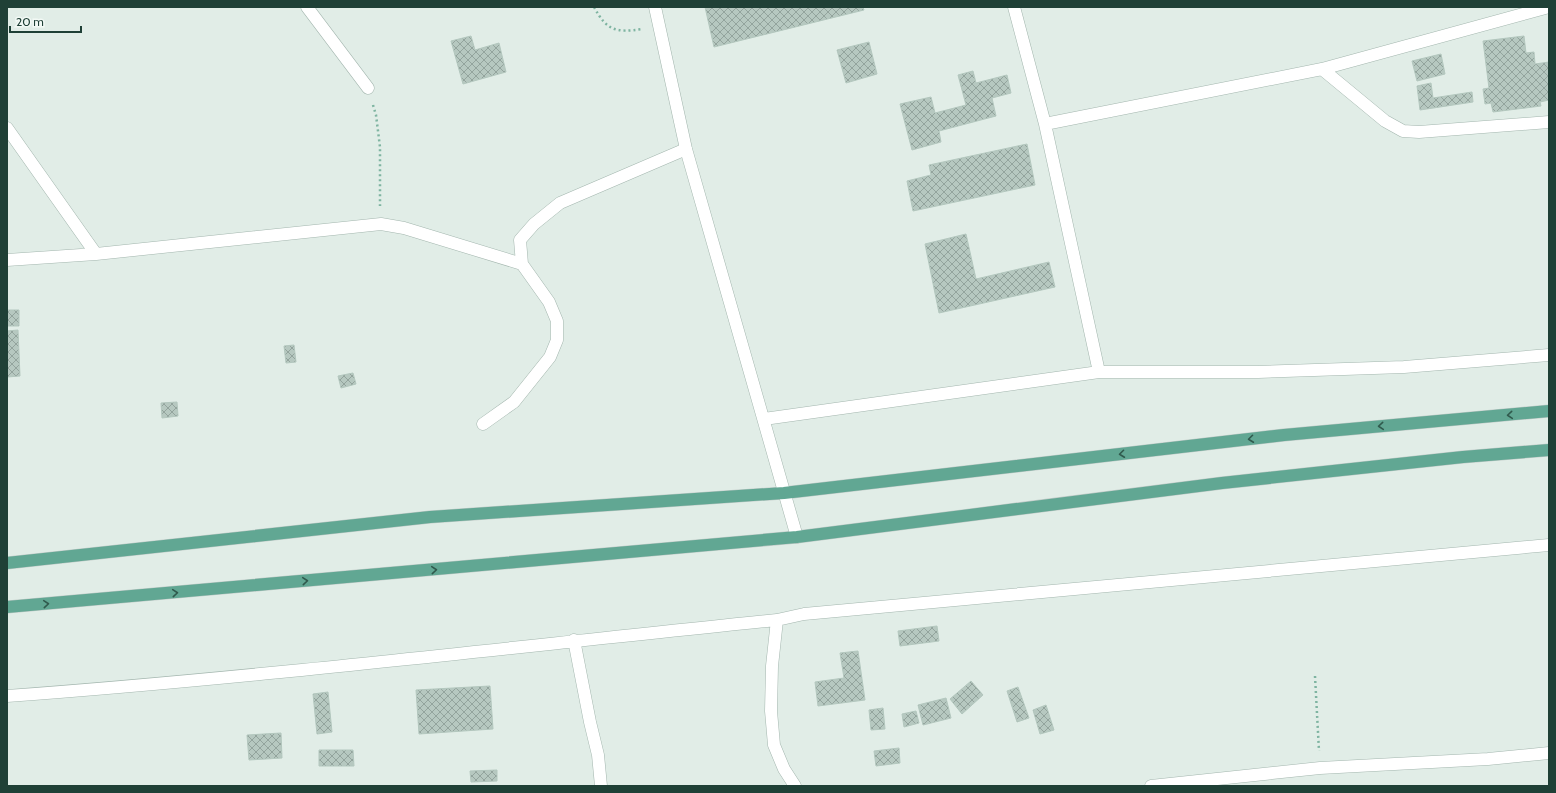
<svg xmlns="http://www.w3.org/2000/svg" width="1556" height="793" font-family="Cabin,sans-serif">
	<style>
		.building { fill: url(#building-cross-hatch); stroke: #b3c7be }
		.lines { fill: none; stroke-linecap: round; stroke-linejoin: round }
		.minor-casing { stroke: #a3b6ae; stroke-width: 13 }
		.primary-casing { stroke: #c0cac7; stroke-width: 13 }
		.path { stroke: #7eb4a1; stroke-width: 2.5; stroke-dasharray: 2 3; stroke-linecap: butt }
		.minor { stroke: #fff; stroke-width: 12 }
		.primary { stroke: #61a793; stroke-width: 12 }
		.oneway { stroke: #305a4d }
	</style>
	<defs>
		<pattern id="building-cross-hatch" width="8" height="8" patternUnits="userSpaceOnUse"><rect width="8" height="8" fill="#b6c8c0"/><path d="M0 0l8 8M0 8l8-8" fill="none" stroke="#93a49d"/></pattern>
	</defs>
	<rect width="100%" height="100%" fill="#e1ede7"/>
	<path class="building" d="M705,7H863L864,10L714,47Z
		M471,36L475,50L499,43L506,72L463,84L451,41Z
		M1524,36L1526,53L1534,52L1535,64L1549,62V100L1540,102L1541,106L1493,112L1491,103L1485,104L1483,89L1489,88L1483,41Z
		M869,42L877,74L846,83L837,50Z
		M1441,54L1445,74L1417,81L1412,61Z
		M973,71L976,83L1007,75L1011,93L992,98L996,116L939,131L941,142L912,150L900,104L931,97L935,113L966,105L958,75Z
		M1431,83L1433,98L1472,92L1473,102L1420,110L1417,86Z
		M1027,144L1035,185L913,211L907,181L931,175L929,165Z
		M966,234L976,279L1049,262L1055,287L939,313L925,244Z
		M7,310H19V326H7Z
		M18,330L20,376L7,377V331Z
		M294,345L296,362L286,363L284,346Z
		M353,373L356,384L341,388L338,376Z
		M177,402L178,416L162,418L161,403Z
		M937,626L939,641L900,646L898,631Z
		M858,651L865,700L818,706L815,682L844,678L840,653Z
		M971,681L983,695L962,714L950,699Z
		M490,686L493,729L419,734L416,690Z
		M1018,687L1029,718L1017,722L1007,691Z
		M328,692L332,732L317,734L313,694Z
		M946,698L951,718L923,725L918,705Z
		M1046,705L1054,730L1040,734L1033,710Z
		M883,708L885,729L871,730L869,710Z
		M916,711L919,723L904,727L902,714Z
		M281,733L282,758L249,760L247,735Z
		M899,748L900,763L876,766L874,751Z
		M319,750H353L354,766H319Z
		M497,770V781L471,782L470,771Z"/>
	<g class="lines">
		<defs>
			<path id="minor" d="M307,7L368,88
				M655,7L686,149L797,537
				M1014,7L1045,124L1099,372
				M1322,69L1385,121L1403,131L1419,132L1549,122
				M1045,124L1322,69L1549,7
				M7,128L96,254
				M7,260L96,254L381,224L404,228L522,264L549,302L557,321V340L550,357L514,402L483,424
				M522,264L520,240L534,224L560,203L686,149
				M764,419L1099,372H1258L1404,367L1549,355
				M777,620L772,666L771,711L774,745L784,769L795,786
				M574,640L590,722L598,755L601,786
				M7,696C264,677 521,646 777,620L804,614L1549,545
				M1151,786L1320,768L1488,759L1549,753"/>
			<path id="primary" d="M7,563L430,517L784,493L1284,435L1549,411
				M7,607L797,537L1222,483L1463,457L1549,450"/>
		</defs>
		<use href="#minor" class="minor-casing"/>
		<use href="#primary" class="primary-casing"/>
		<path class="path" d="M594,7C607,31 616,33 642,29
			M373,105L376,115L380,147V206
			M1315,676L1319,751"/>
		<use href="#minor" class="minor"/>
		<use href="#primary" class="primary"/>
	</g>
	<defs><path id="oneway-chevron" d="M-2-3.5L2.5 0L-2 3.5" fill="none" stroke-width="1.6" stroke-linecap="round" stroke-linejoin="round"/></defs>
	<g class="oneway">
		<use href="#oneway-chevron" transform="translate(1510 415) rotate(175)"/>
		<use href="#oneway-chevron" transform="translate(1381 426) rotate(175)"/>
		<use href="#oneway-chevron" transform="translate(1251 439) rotate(173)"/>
		<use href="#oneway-chevron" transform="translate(1122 454) rotate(173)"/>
		<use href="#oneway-chevron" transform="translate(434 570) rotate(-5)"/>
		<use href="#oneway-chevron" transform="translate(305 581) rotate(-5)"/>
		<use href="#oneway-chevron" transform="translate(175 593) rotate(-5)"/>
		<use href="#oneway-chevron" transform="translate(46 604) rotate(-5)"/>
	</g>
	<rect width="1556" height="793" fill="none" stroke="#1f4036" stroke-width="16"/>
	<path d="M10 26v6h71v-6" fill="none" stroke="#1f4036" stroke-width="2"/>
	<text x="16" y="26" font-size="12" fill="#1f4036" stroke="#f2f9f5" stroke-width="3" paint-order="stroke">20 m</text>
</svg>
